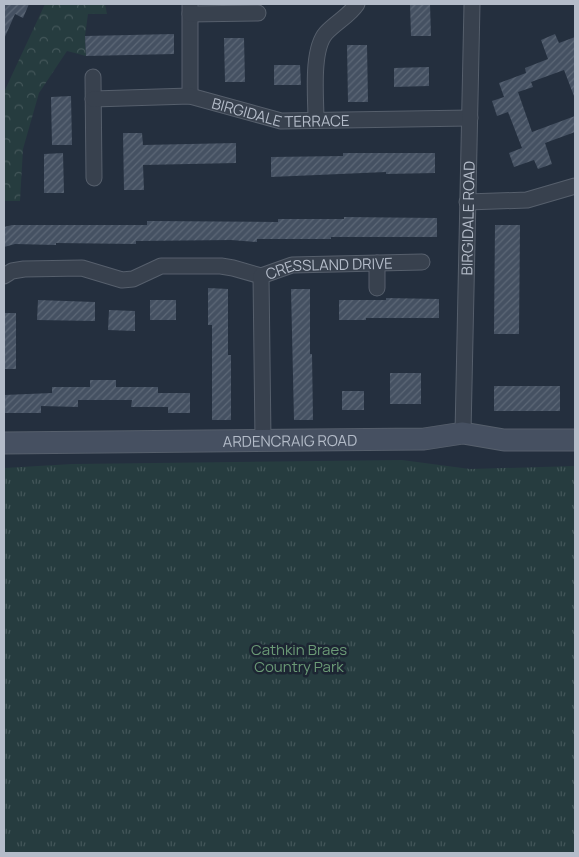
<svg xmlns="http://www.w3.org/2000/svg" width="579" height="857" font-family="Manrope,sans-serif">
	<style>
		.forest { fill: url(#forest-crowns) }
		.park { fill: url(#park-tufts) }
		.building { fill: url(#building-hatch) }
		.lines { fill: none; stroke-linecap: round; stroke-linejoin: round }
		.street-casing { stroke: #565f6c; stroke-width: 17 }
		.secondary-casing { stroke: #565f6c; stroke-width: 23 }
		.street { stroke: #38414e; stroke-width: 15 }
		.secondary { stroke: #465061; stroke-width: 21 }
		.labels { text-anchor: middle; dominant-baseline: central; stroke-width: 5; stroke-linejoin: round; paint-order: stroke }
		.street-label { font-size: 15px; fill: #b4bcc9; stroke: #1d2633 }
		.park-label { font-size: 15px; fill: #6b9a76; stroke: #1d2633 }
	</style>
	<defs>
		<pattern id="forest-crowns" width="20" height="18" patternUnits="userSpaceOnUse" patternTransform="scale(1.25)"><rect width="20" height="18" fill="#263c3f"/><path d="M2 6a3 3 0 1 1 6 0M12 15a3 3 0 1 1 6 0" fill="none" stroke="#435659"/></pattern>
		<pattern id="park-tufts" width="24" height="20" patternUnits="userSpaceOnUse" patternTransform="scale(1.25)"><rect width="24" height="20" fill="#263c3f"/><path d="M3 7l-1-3M5 7V3M7 7l1-3M15 17l-1-3M17 17v-4M19 17l1-3" fill="none" stroke="#435659"/></pattern>
		<pattern id="building-hatch" width="6" height="6" patternUnits="userSpaceOnUse" patternTransform="scale(1.25)"><rect width="6" height="6" fill="#455162"/><path d="M-1 1l2-2M0 6l6-6M5 7l2-2" fill="none" stroke="#5d6877"/></pattern>
	</defs>
	<rect width="100%" height="100%" fill="#242f3e"/>
	<path class="forest" d="M45,4H105L107,14H88L85,36L86,56L67,51L39,93L23,149L20,201H4V92Z"/>
	<path class="park" d="M402,460L470,469L575,466V853H4V468L72,464Z"/>
	<path class="building" d="M4,4H29L23,18L15,14L4,39Z
		M410,4H430L431,36H411Z
		M174,34V54L86,56L85,36Z
		M555,34L559,43L575,37V96H574L564,70L531,82L533,87L518,92L532,132L575,116V132L545,143L552,164L538,169L534,160L514,167L509,153L522,148L508,112L497,116L492,101L504,97L499,83L526,73L525,68L548,59L541,40Z
		M224,38H244L245,82H225Z
		M347,45H367L368,102H348Z
		M274,65H300L301,85H274Z
		M429,67V86L394,87V68Z
		M71,96L72,145H52L51,97Z
		M123,133H142L143,145L236,143V163L143,165L144,190H124Z
		M63,153L64,193H44V154Z
		M343,153H435V173L386,174V172L271,177V157L343,156Z
		M344,217L437,218V237H331V239H257V242L231,240L136,241V244L56,243V245L15,244L4,247V227L12,225H147V221L278,222V219H344Z
		M495,225H520L519,334H494Z
		M208,288L228,289V355H231V420H212V325H208Z
		M291,289H310V354H312L313,420H294Z
		M386,298L439,299V318H366V320H339V300H386Z
		M38,300L95,302V321L37,320Z
		M150,300H176V320H150Z
		M109,310L135,311V331L108,330Z
		M4,313H16V369H4Z
		M390,373H421V404H390Z
		M90,380H116V387H158V393H190V413H168V407H131L132,400H78V407L41,406V413H4V395L52,393V387H90Z
		M494,386H560V411H494Z
		M342,391H364V410H342Z"/>
	<g class="lines">
		<defs>
			<g id="street">
				<path d="M190,4V96"/>
				<path d="M190,14L258,13"/>
				<path d="M93,77L94,178"/>
				<path id="s1" d="M93,99L190,96L281,121L470,118"/>
				<path d="M316,120C316,98 311,50 326,33C336,22 349,16 357,4"/>
				<path d="M467,202L527,200L575,186"/>
				<path id="s2" d="M4,276L12,271L24,269L82,268L122,280L133,279L161,266H221L233,268L261,276L292,265L422,262"/>
				<path d="M261,276L263,440"/>
				<path d="M377,288V263"/>
				<path id="s3" d="M463,433L472,4"/>
			</g>
			<g id="secondary">
				<path id="s4" d="M4,443L424,439L463,433L504,440H575"/>
			</g>
		</defs>
		<use href="#street" class="street-casing"/>
		<use href="#secondary" class="secondary-casing"/>
		<use href="#street" class="street"/>
		<use href="#secondary" class="secondary"/>
	</g>
	<g class="labels">
		<g class="street-label">
			<text stroke="none"><textPath href="#s1" startOffset="190">BIRGIDALE TERRACE</textPath></text>
			<text stroke="none"><textPath href="#s3" startOffset="215">BIRGIDALE ROAD</textPath></text>
			<text stroke="none"><textPath href="#s2" startOffset="334">CRESSLAND DRIVE</textPath></text>
			<text stroke="none"><textPath href="#s4" startOffset="286">ARDENCRAIG ROAD</textPath></text>
		</g>
		<g class="park-label">
			<text x="299" y="649">Cathkin Braes<tspan x="299" dy="17">Country Park</tspan></text>
		</g>
	</g>
	<rect width="579" height="857" fill="none" stroke="#b4bcc9" stroke-width="10"/>
</svg>
